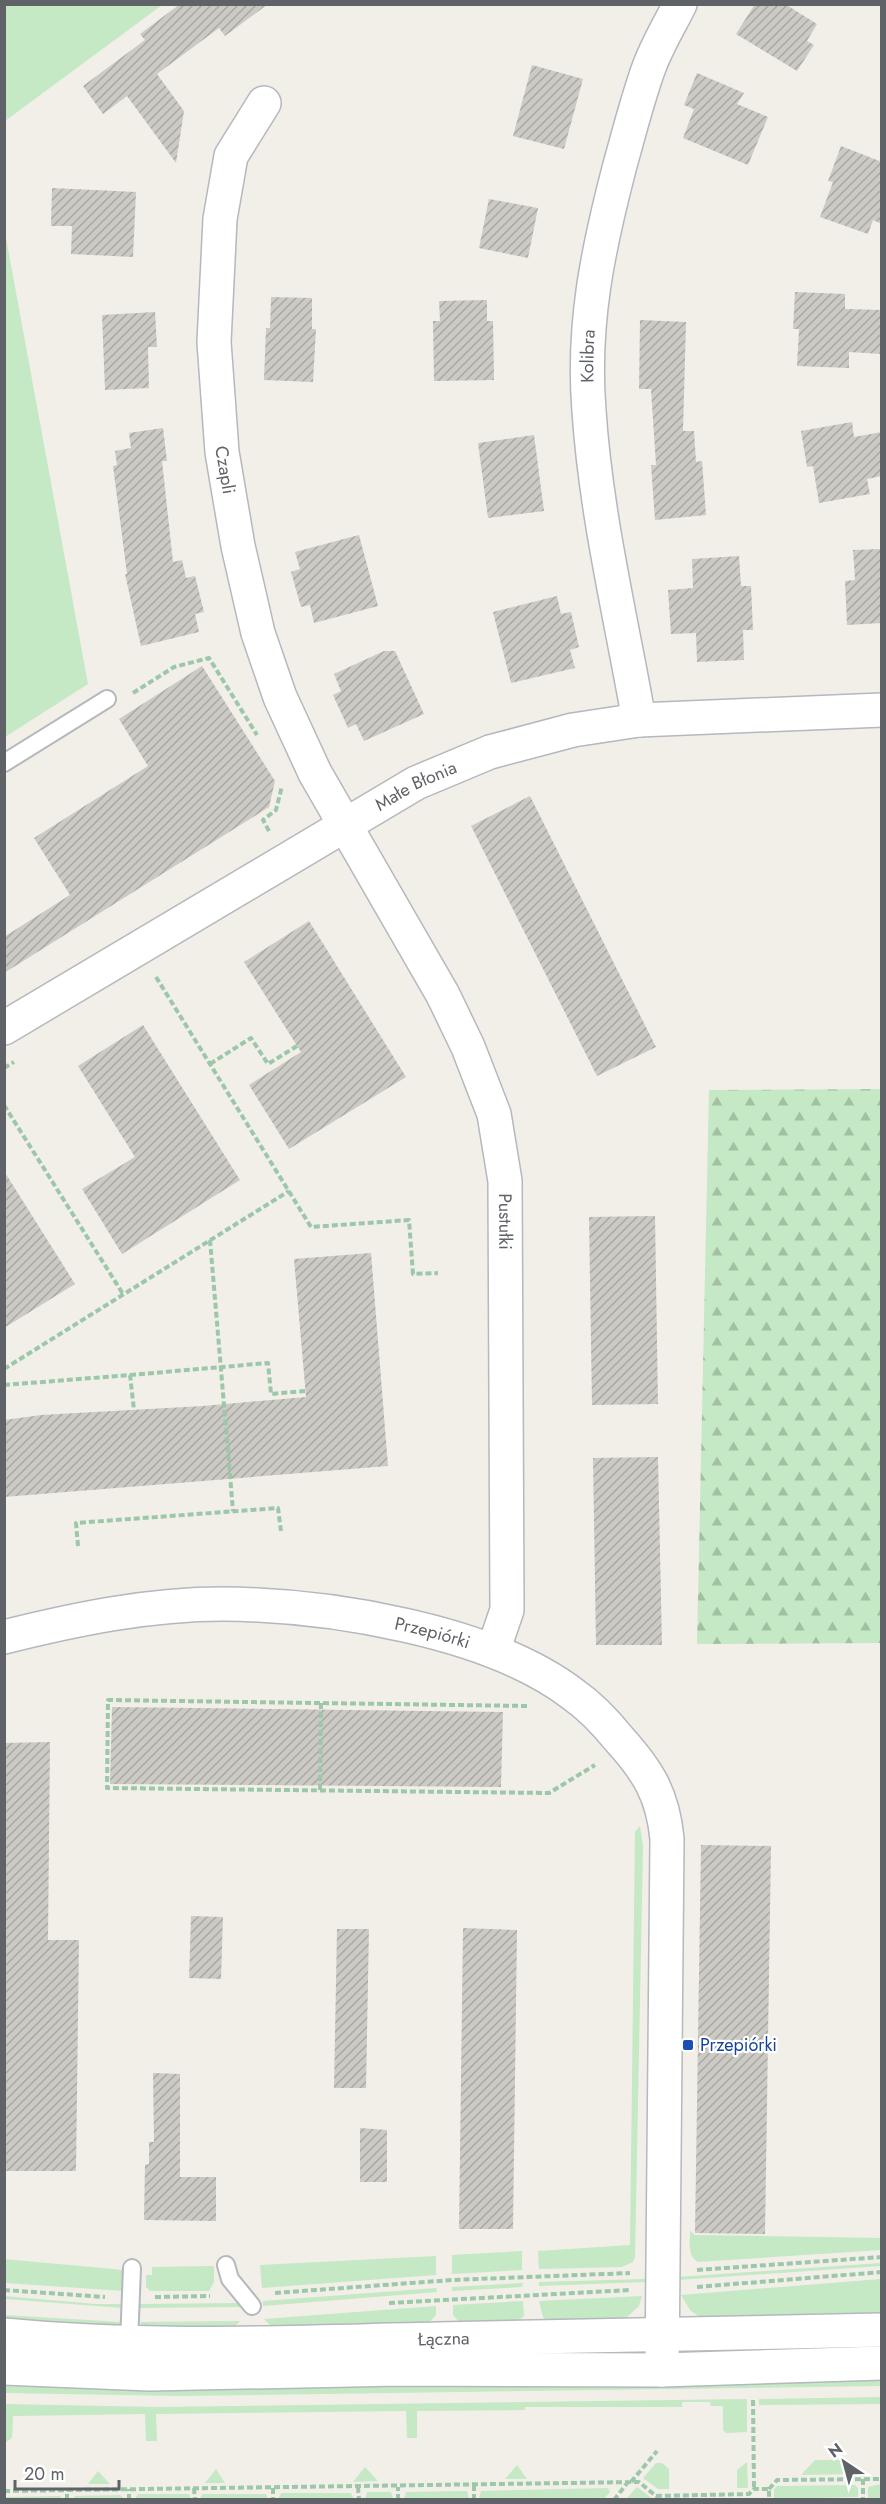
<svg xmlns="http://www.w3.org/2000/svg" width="886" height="2504" font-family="Jost,sans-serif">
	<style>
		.green { fill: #c5e8c5 }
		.forest { fill: url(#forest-firs) }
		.building { fill: url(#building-hatch) }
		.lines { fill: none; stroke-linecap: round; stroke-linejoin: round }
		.service-casing { stroke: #b5b8bc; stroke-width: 20 }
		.minor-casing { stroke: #b5b8bc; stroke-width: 36 }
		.tertiary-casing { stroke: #b5b8bc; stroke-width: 36 }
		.path { stroke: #9cc7a9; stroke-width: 4; stroke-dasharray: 6 3; stroke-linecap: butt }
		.service { stroke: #fff; stroke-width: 16 }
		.minor { stroke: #fff; stroke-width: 33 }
		.tertiary { stroke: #fff; stroke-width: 33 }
		.transit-dot { fill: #1a4fb4; stroke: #fff; stroke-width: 2 }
		.labels { text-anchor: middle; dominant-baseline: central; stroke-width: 4.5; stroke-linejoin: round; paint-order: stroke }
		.street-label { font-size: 18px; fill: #5f6368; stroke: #fff }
		.transit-label { font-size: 18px; fill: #164399; stroke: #fff; text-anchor: start }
	</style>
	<defs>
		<pattern id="forest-firs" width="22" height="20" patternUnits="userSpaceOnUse" patternTransform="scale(1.5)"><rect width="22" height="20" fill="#c5e8c5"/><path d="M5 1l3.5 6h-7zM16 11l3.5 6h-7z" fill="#a3c0a4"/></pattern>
		<pattern id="building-hatch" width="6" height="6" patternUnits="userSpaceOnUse" patternTransform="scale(1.5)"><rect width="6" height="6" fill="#cccac5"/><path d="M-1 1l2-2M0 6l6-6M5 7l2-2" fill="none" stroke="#a9a8a4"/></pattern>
	</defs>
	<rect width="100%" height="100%" fill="#f1efe8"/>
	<path class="green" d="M5,4H162V5L5,121Z
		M4,227L88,684L5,737H4Z
		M640,1826L643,1847L635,2257L633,2262L622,2267L539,2269L538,2251L630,2245L635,1832Z
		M690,2231L695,2235L881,2238V2250L698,2262C687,2256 690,2242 690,2231Z
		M522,2251V2270L452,2274V2255Z
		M436,2256V2275L262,2288L260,2265Z
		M4,2259L124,2270V2291L5,2283Z
		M881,2263V2266L678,2280V2277Z
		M214,2266V2282L209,2291H150L146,2287V2275H152V2267Z
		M645,2279V2282L539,2286V2282Z
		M881,2279V2322L704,2320L690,2310L681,2295Z
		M523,2283L522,2287L452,2291V2287Z
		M436,2288L437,2292L263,2306V2301Z
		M4,2296L96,2304H123V2308L5,2299Z
		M642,2296L639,2306L625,2319L551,2326L543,2317L539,2301Z
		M523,2301L524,2316L512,2327L465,2328L453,2315V2305Z
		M240,2303L242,2307L138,2308V2304Z
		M436,2306V2315L424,2328L275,2330L264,2319Z
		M4,2315L121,2322L113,2331L5,2324Z
		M240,2321L231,2331L147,2332L140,2322Z
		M882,2375L881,2386L178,2396L5,2393V2378Z
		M881,2397V2404L759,2405V2399Z
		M747,2399V2432L726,2433L723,2430V2406H711L710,2402H682V2407H525V2410L417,2411V2438H407L406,2411L156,2414L157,2441H146L145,2414L13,2416L12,2438L5,2443V2404L158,2407Z
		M815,2460H844L855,2474L801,2475Z
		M747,2462L748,2488H737V2470Z
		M656,2463H662L669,2469V2489H658L643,2478Z
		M517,2465L527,2479H505Z
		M365,2467L378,2481L353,2482Z
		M216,2469L225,2483H205Z
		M98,2471L110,2484H88Z
		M881,2484V2499H868V2487Z
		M855,2485L858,2488V2497L774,2499V2489L777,2486Z
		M637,2487L653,2499H626Z
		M608,2488L610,2492L604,2499H479L481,2491Z
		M467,2491L469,2499H404L406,2492Z
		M367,2492H391L393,2499H365Z
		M281,2493H351L354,2499H278Z
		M138,2494H189L191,2499H135Z
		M202,2494H266L268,2499H200Z
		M120,2495L124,2499H73L75,2496Z
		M60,2496L62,2499H5V2497Z"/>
	<path class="forest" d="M881,1089V1643L697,1644L709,1090Z"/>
	<path class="building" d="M180,4H268L225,36L219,28L157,74L184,111L176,163L127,96L103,114L83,86L145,40L140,34Z
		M755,4H785L817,24L807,41L814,45L797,71L736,34Z
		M532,65L583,79L564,149L513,136Z
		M697,73L744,93L737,104L768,117L748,165L683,138L694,109L684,105Z
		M841,146L882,162V224L873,220L868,234L820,217L833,182L828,181Z
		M52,188L136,192L133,257L71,254L72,226H51Z
		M489,199L538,208L528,258L479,248Z
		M795,292L845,294V309L882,310V354L849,352V368L797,366L799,329H793Z
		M271,297L312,298V329H316L313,382L264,380L266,328H270Z
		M487,300V321H493L494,380L434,381L433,321H440L439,301Z
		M155,312L157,347H148L149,388L105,390L102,315Z
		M640,320L686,322L683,431H694L696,462L702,461L706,515L655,520L651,465H656L651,389H639Z
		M852,422L854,437L882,432V476L867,479L870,494L819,503L813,466L807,467L801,431Z
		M163,428L167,461H162L173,562L182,560L186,578L195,576L204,612L195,614L199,632L141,646L125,574H127L113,466L117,465L115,451L131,448L129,433Z
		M534,435L544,511L488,518L478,443Z
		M359,535L378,606L314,623L310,605L301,607L291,572L300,569L295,552Z
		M882,549V623L847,625L845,581L855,580L853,550Z
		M739,556L741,586H751L753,630H743L744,660L697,662L696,633L671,634L668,590L693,588L692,559Z
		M557,596L561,614L571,612L579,647L570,650L575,668L511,683L493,612Z
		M384,651H395L424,714L364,741L356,724L348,728L333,695L341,691L334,674Z
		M202,666L275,781L269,807L4,973V937L70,895L34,838L148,766L119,719Z
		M530,796L656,1047L597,1076L471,826Z
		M309,921L406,1077L289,1149L249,1085L301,1052L244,962Z
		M143,1025L240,1180L122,1254L82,1189L135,1157L78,1066Z
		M4,1171L75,1284L4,1328Z
		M655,1216L658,1404L592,1405L589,1217Z
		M371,1253L388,1466L4,1497V1420L41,1415L203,1406L306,1397L294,1259Z
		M658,1457L662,1645H596L593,1458Z
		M112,1707L503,1712L501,1787L110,1784Z
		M50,1742L48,1940H79L76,2171H4V1743Z
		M701,1845L771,1846L765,2234L695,2233Z
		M191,1916L223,1917L221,1979L189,1978Z
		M463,1928L517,1930L513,2229H459Z
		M337,1929H369L366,2088H334Z
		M153,2073L180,2074V2177H216V2221L144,2220L145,2165L149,2164V2142H154Z
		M360,2128L387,2130V2182H360Z"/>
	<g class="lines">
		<defs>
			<path id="service" d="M4,763L107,699
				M226,2265L230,2279L252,2306
				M129,2343L132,2268"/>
			<g id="minor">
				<path id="s1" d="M264,103L231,156L220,219L214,342L222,452L238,546L258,633L280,697L315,773L443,995L468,1047L494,1114L505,1181L507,1610L493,1651"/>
				<path id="s2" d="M639,720C621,618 596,515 589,411C582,324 598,249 620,165C629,133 637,101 648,70C656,47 669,26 680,4"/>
				<path id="s3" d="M4,1028L416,783L490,752L573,730L639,720L882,710"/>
				<path id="s4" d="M4,1637C76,1619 149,1604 223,1604C328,1605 490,1630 574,1695C591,1707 606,1723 619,1739C648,1771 663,1795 667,1839L662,2370"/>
			</g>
			<g id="tertiary">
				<path id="s5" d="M4,2335C149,2349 293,2342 438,2339C586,2335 734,2332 882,2330"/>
				<path d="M4,2368L150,2374L398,2369L662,2370L882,2363"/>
			</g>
		</defs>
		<use href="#service" class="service-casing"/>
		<use href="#minor" class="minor-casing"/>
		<use href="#tertiary" class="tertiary-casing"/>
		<path class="path" d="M133,693L174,667L209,658L257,735
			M269,831L263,820L276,810L282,786
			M156,977L311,1227L409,1220L413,1274L438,1273
			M210,1064L251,1038L268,1064L297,1046
			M4,1068L14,1062
			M4,1105L123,1294
			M210,1240L233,1511
			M4,1369L289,1191
			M130,1375L268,1363L271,1394L305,1391
			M4,1385L130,1375L134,1410
			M78,1546L76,1523L278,1508L281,1531
			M527,1706L108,1700L107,1788L549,1793L595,1765
			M320,1790L321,1703
			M697,2270L882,2257
			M697,2287L882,2272
			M4,2290L105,2297
			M275,2293L452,2280L630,2273
			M155,2297L210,2296
			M389,2303L630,2290
			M753,2400L754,2489
			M863,2479V2500
			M631,2482L657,2451
			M358,2487L359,2500
			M194,2488L195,2500
			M273,2488V2500
			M769,2489L777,2480L882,2479
			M4,2491L639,2482L656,2496L749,2494L754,2489H769V2500
			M67,2500V2490
			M129,2500V2489
			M398,2500V2487
			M474,2500V2485
			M614,2500L628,2482"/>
		<use href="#service" class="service"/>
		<use href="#minor" class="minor"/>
		<use href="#tertiary" class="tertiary"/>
	</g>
	<rect class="transit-dot" x="682" y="2039" width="12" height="12" rx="3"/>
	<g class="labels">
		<g class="street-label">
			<text stroke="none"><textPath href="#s2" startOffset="368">Kolibra</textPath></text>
			<text stroke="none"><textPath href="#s1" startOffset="378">Czapli</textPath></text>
			<text stroke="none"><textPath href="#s3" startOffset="478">Małe Błonia</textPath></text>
			<text stroke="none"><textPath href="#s1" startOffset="1190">Pustułki</textPath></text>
			<text stroke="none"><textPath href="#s4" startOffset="434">Przepiórki</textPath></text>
			<text stroke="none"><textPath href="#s5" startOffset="440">Łączna</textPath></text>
		</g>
		<g class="transit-label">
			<text x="700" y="2045">Przepiórki</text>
		</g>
	</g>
	<rect width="886" height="2504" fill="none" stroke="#5f6368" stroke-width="12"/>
	<g transform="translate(844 2462) rotate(324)" stroke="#ffffff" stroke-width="4.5" paint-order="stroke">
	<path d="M0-4.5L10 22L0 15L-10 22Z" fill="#5f6368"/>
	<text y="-9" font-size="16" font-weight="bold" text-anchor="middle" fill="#5f6368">N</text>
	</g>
	<path d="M15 2480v9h104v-9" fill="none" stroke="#5f6368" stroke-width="3"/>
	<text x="24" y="2480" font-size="18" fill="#5f6368" stroke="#ffffff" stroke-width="4.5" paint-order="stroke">20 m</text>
</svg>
